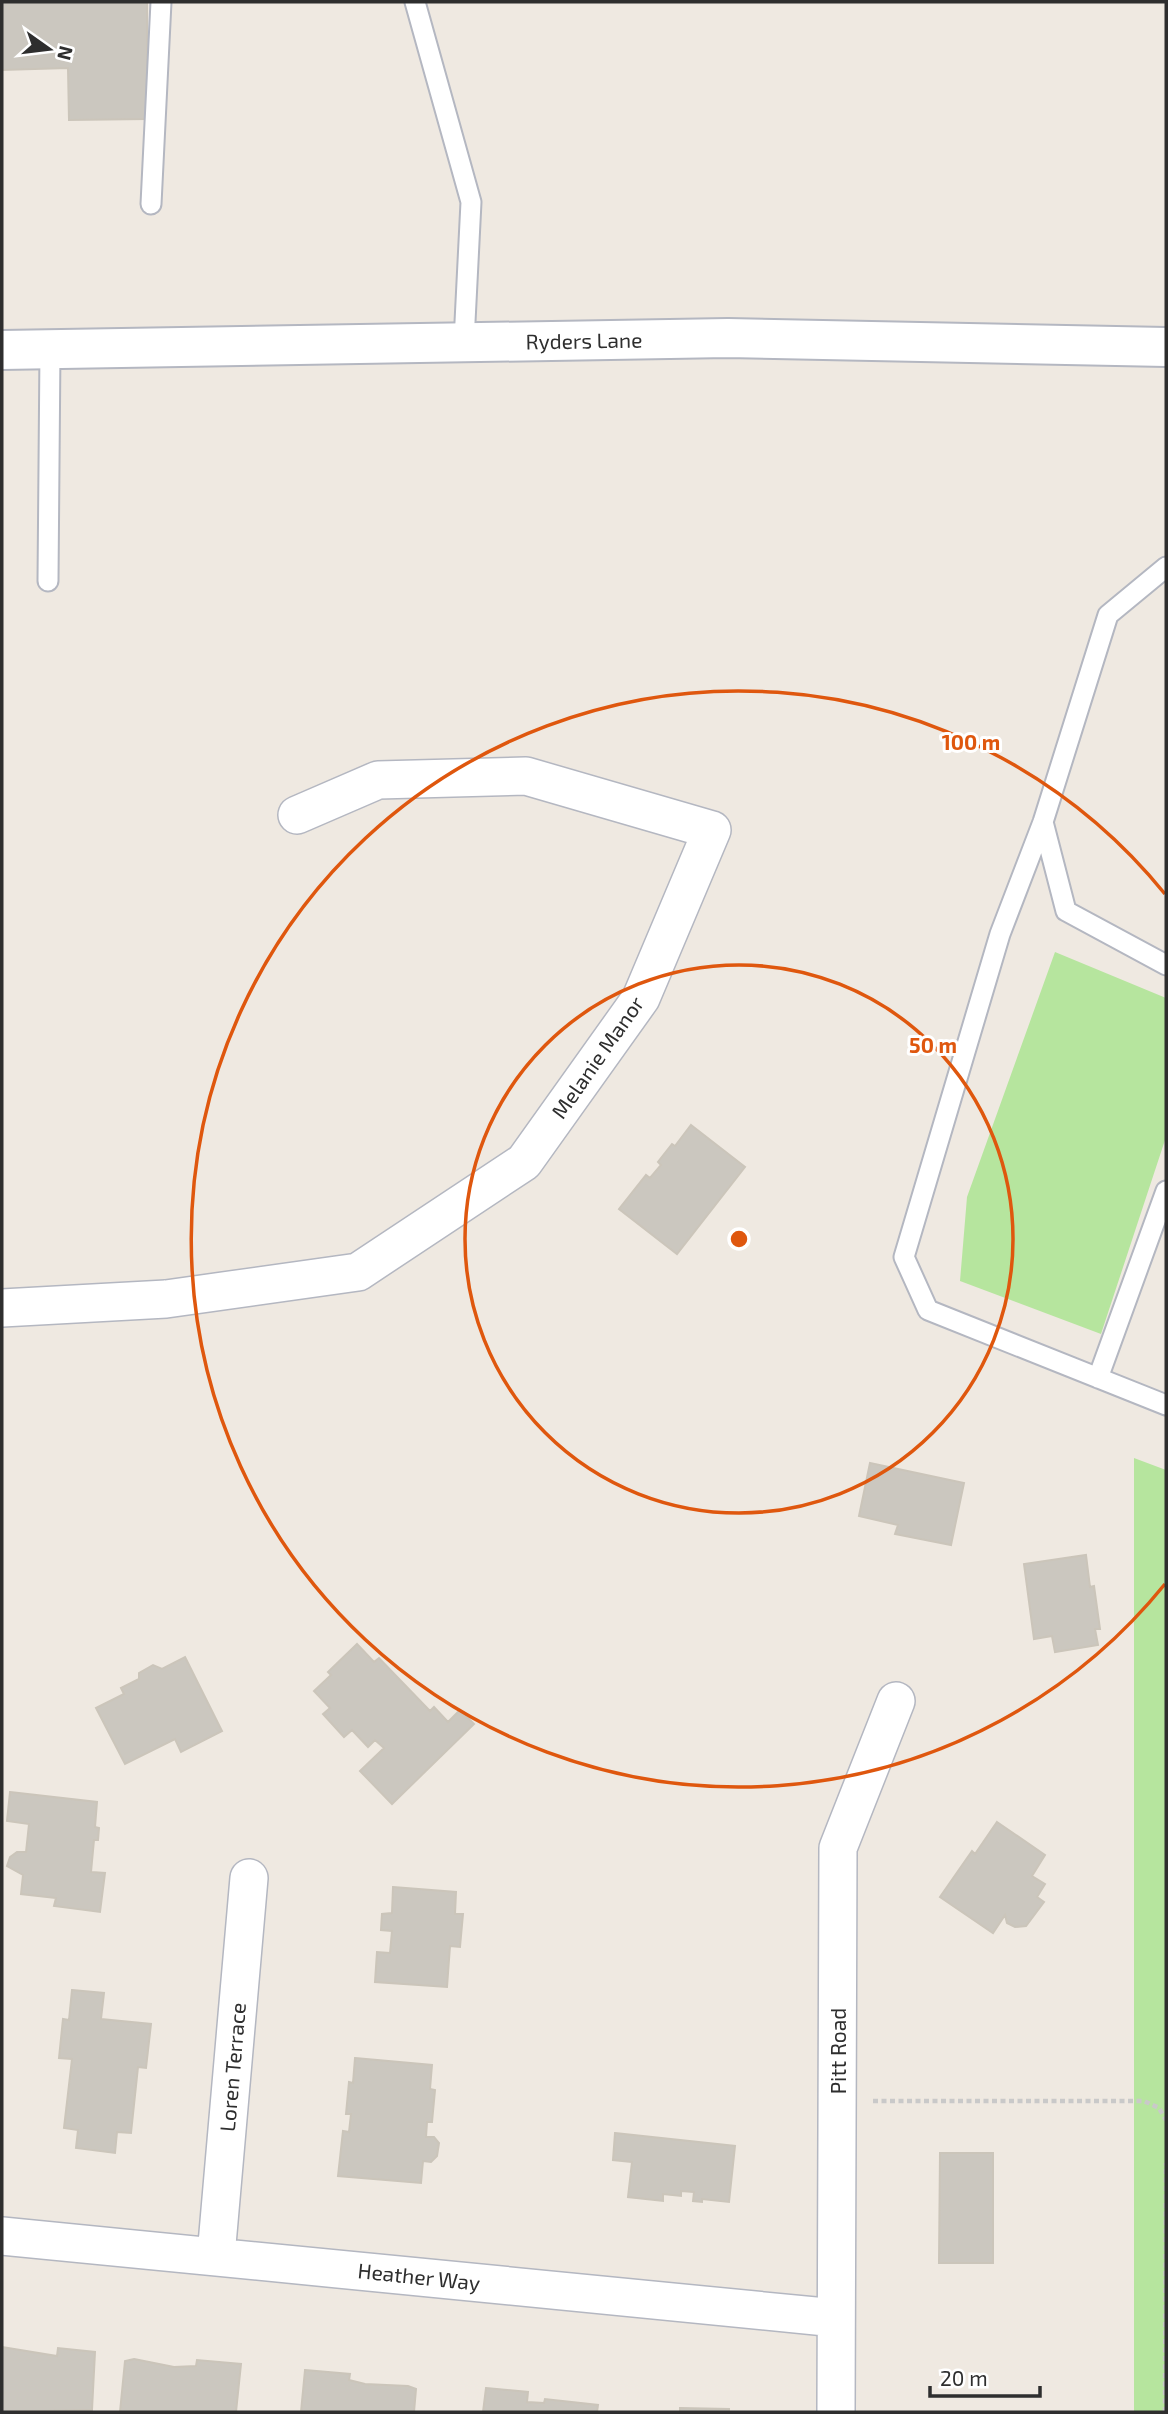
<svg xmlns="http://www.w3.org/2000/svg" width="1168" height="2414" font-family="'Exo 2',sans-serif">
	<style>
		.green { fill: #b6e59e }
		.building { fill: #cbc7bf; stroke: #cbc5ba; stroke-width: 2 }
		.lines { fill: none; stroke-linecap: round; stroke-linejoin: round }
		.service-casing { stroke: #b4b7c1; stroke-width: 23 }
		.minor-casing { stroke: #b4b7c1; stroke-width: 40 }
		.secondary-casing { stroke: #b4b7c1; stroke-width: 42 }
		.path { stroke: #c9c9c9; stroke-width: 4.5; stroke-dasharray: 5 3.5; stroke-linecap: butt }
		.service { stroke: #fff; stroke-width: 19 }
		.minor { stroke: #fff; stroke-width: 37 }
		.secondary { stroke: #fff; stroke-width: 38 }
		.ring { fill: none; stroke: #df570e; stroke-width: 3.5 }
		.labels { text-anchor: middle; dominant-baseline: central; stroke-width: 6; stroke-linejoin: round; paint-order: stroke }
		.street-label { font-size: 21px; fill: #2e2e2e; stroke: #fff }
		.centre { fill: #df570e; stroke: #fff; stroke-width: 3.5 }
		.ring-label { font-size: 21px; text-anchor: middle; font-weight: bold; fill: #df570e; stroke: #fff; stroke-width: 6; stroke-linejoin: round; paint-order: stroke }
	</style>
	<rect width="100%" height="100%" fill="#efe9e1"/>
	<path class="green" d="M1055,952L1166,998V1137L1101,1334L960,1281L967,1197Z
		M1134,1458L1166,1470V2412H1134Z"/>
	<path class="building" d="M2,2H147V119L69,120L68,68L2,70Z
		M691,1125L745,1167L677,1254L619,1209L646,1175L650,1178L661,1165L658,1162L672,1144L675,1146Z
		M870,1463L964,1483L951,1545L895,1534L898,1525L859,1516Z
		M1086,1555L1090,1587L1094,1586L1100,1629H1095L1098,1645L1055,1652L1052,1636L1034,1639L1024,1564Z
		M357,1644L374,1662L379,1658L430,1711L434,1707L448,1722L460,1710L474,1724L392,1804L360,1771L384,1748L375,1740L368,1747L352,1730L344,1737L323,1714L330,1708L314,1691L331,1675L328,1672Z
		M185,1657L222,1731L181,1752L175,1739L125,1764L96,1708L124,1694L121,1688L139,1679V1673L153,1665L162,1669Z
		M10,1792L97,1802L95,1827L99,1828L98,1840H94L91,1872L105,1873L100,1912L54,1906L56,1898L21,1894L23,1875L7,1866L10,1857L17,1852H26L29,1824L7,1821Z
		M997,1822L1045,1855L1032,1876L1045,1884L1037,1897L1044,1902L1026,1926L1015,1927L1007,1923L1005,1915L993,1933L940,1897L972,1851L975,1854Z
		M393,1887L456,1892L455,1914H463L460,1947L450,1946L447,1987L375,1982L377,1952L390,1953L392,1931L381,1930L382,1914L392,1913Z
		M72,1990L104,1993L101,2019L151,2024L146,2068L138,2067L131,2133L117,2132L115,2153L76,2148L78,2130L64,2128L72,2059L59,2058L63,2019L69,2020Z
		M355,2058L432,2065L430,2089L435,2090L432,2122H427L426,2137H434L439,2143L437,2156L431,2162L423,2161L421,2183L338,2176L343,2131L349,2132L351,2114H346L349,2082L353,2083Z
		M615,2133L735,2146L729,2202L702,2199V2202L693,2201L694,2192L681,2191V2196L663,2194V2201L628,2197L632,2162L613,2160Z
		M940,2153H993V2263H939Z
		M2,2347L57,2356L58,2348L95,2352L92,2410L2,2412Z
		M134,2359L174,2367L196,2366L197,2360L241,2364L236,2412H120L125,2361Z
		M305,2370L350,2374L349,2380L365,2384L408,2386L416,2389L414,2412H301Z
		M486,2388L528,2392L527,2402L544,2403L545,2399L598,2405L597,2412H483Z
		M680,2408L729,2409V2412H680Z"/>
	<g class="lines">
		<defs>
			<path id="service" d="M415,2L471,202L464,342
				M151,204L161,2
				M1166,567L1108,615L1043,822L1000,934L904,1257L928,1310L1166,1405
				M48,581L50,349
				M1043,822L1066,911L1166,965
				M1098,1378L1166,1191"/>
			<path id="minor" d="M2,1308L166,1299L358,1272L524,1162L641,998L712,830L526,776L378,780L297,815
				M2,2236L836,2318
				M216,2256L249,1878
				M836,2412L838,1848L896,1701"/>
			<path id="secondary" d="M2,350L728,338L1166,347"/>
		</defs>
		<use href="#service" class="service-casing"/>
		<use href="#minor" class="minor-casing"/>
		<use href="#secondary" class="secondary-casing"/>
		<path class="path" d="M873,2101H1144L1159,2108L1166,2120
			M1165,2412L1166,2163"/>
		<use href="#service" class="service"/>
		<use href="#minor" class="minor"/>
		<use href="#secondary" class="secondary"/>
	</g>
	<g class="ring">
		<circle cx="739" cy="1239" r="274"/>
		<path d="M1165 1584A548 548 0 1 1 1165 894"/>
	</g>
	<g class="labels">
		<g class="street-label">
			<text transform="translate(584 340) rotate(-1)">Ryders Lane</text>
			<text transform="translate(597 1057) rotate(-55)">Melanie Manor</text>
			<text transform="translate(837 2051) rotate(-90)">Pitt Road</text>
			<text transform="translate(232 2067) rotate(-85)">Loren Terrace</text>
			<text transform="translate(419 2276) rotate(6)">Heather Way</text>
		</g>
	</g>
	<circle cx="739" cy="1239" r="10" class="centre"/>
	<g class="ring-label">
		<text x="971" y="750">100 m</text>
		<text x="933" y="1053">50 m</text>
	</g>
	<rect width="1168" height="2414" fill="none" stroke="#2e2e2e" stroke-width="7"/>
	<g transform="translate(49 49) rotate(104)" stroke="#ffffff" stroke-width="5" paint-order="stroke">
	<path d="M0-5L12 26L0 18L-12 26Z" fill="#2e2e2e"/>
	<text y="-10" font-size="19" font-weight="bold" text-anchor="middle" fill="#2e2e2e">N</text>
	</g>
	<path d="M930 2386v10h110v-10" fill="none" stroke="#2e2e2e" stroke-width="3.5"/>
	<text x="940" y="2386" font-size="21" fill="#2e2e2e" stroke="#ffffff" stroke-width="5" paint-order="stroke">20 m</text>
</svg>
